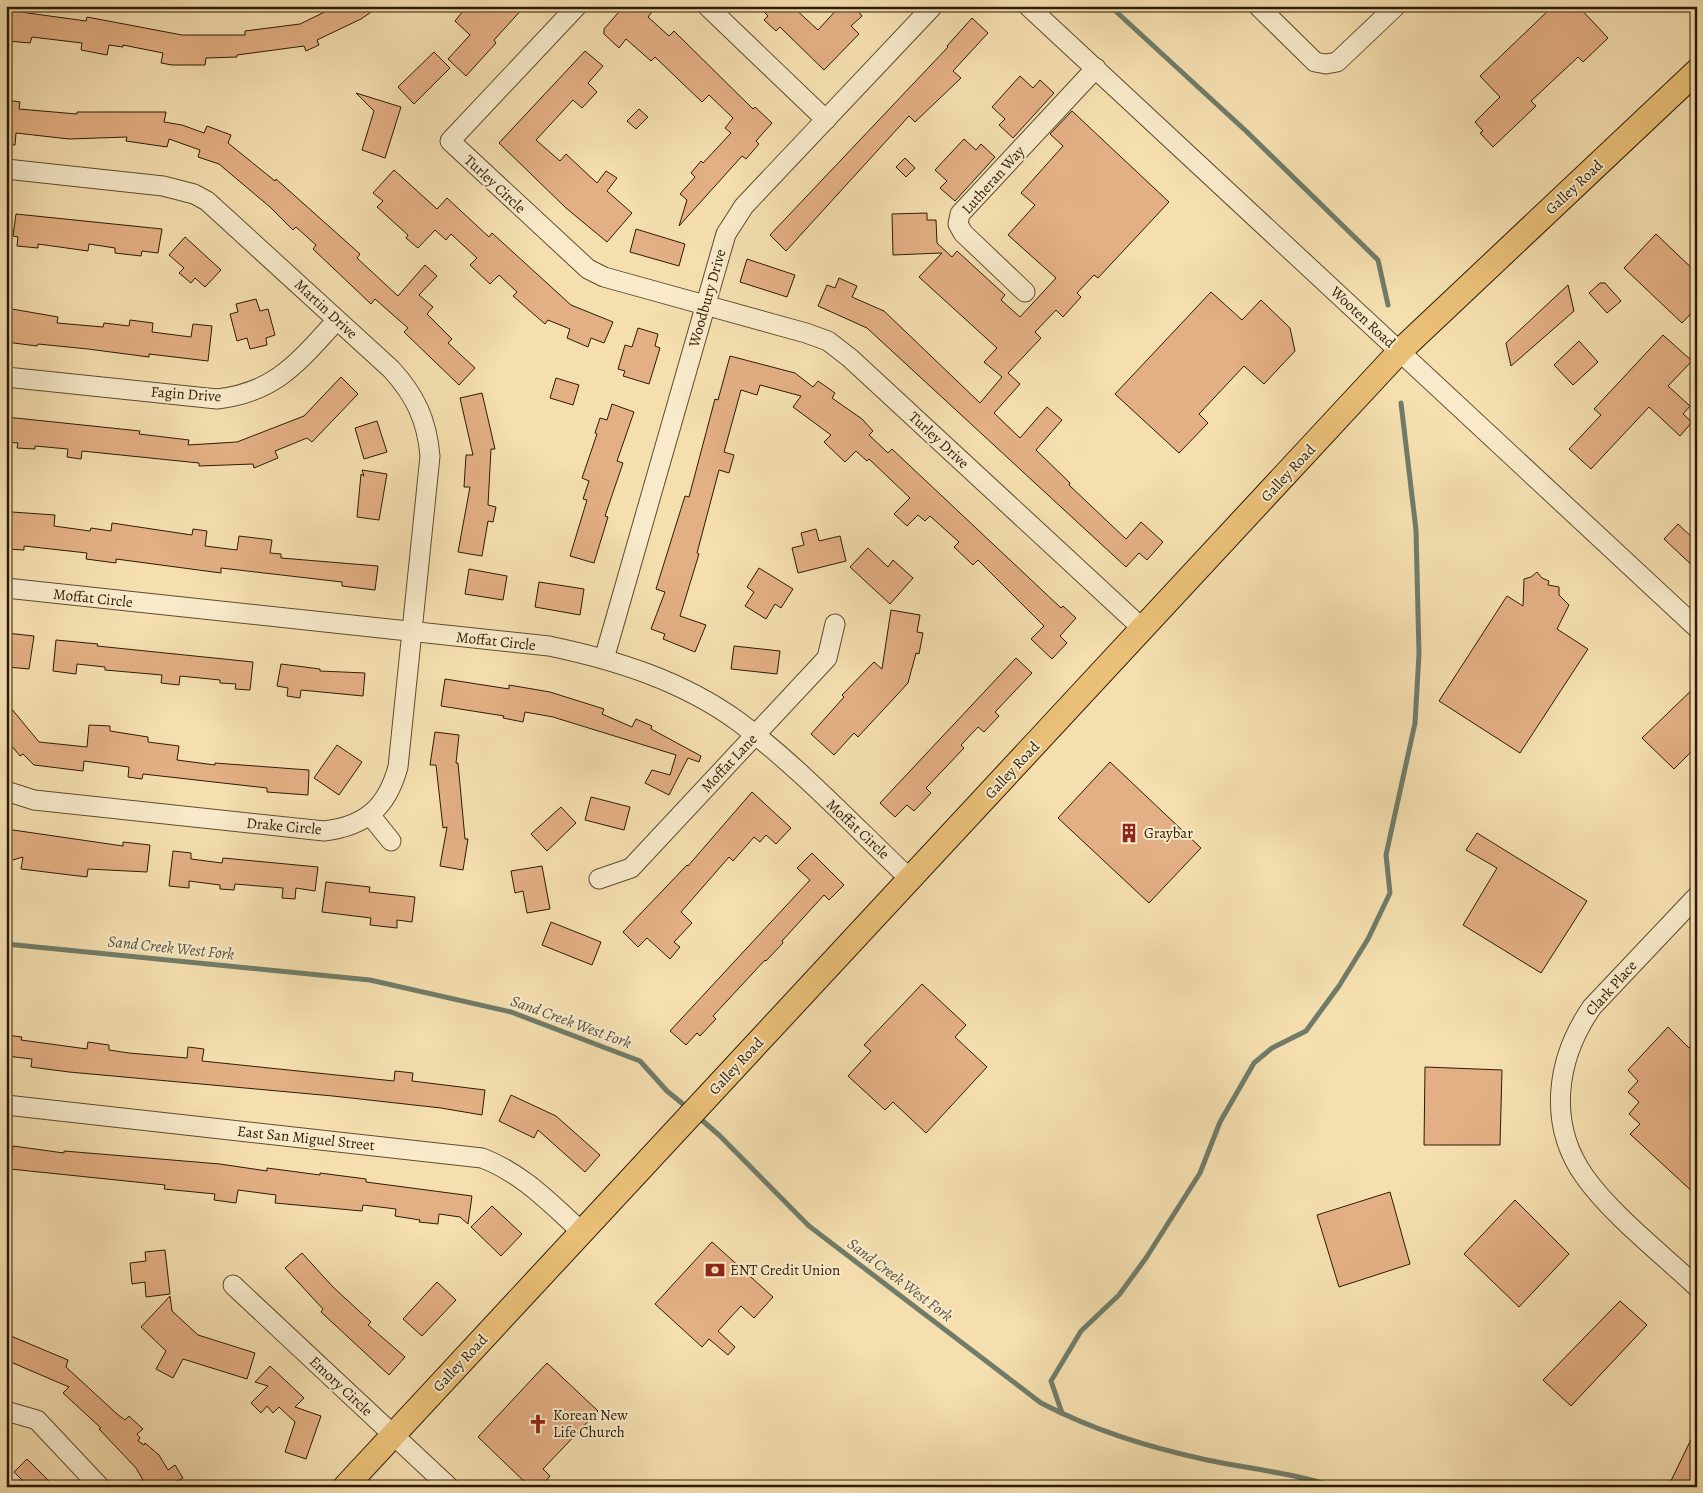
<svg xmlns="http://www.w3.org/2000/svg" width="1703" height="1493" font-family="Alegreya,serif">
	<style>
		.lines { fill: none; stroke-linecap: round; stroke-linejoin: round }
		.stream { stroke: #707c69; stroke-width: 5 }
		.building { fill: #e3af84; stroke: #2d1b03 }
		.minor-casing { stroke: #5f4c2e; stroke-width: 21 }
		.major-casing { stroke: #2d1b03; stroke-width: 26 }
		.minor { stroke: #f8eacb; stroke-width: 19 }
		.major { stroke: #eac078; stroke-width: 24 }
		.labels { text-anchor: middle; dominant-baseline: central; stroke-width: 4; stroke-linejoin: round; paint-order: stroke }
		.street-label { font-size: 15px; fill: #2d1b03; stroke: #f8eacb }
		.poi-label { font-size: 15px; fill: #2d1b03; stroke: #f8eacb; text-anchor: start }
		.water-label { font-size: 16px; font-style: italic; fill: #54533e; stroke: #f8eacb }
	</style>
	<rect width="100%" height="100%" fill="#f5dfaf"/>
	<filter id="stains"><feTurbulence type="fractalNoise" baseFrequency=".004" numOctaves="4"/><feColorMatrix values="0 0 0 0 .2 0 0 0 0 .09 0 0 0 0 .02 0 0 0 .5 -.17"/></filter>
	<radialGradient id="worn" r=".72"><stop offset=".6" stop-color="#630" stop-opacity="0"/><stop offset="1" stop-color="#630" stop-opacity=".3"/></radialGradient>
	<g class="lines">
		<path class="stream" d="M1110,6L1246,131L1378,260L1388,305
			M6,944L370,980L511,1012L640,1061L667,1091L689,1109
			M697,1116L719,1135L809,1226L1041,1403C1095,1431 1148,1447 1207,1460C1250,1469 1294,1473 1335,1487
			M1062,1413L1051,1381L1081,1331L1119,1295L1146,1258L1200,1173L1220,1122L1254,1063L1272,1048L1306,1031L1339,986L1368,939L1390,893L1386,855L1415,723L1419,654L1416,530L1401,403"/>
	</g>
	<path class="building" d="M337,6H380L361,19L317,40L319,45L306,51L304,46L237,55V57L206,58L205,65H172L161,63L163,53L123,45V47L109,45L107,55L81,50L82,43L32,37L30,43L8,41L9,32H6V10L86,21L87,17L182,35H245V31L300,24Z
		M467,6H525L494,40L496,43L466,76L448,59L470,35L455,21Z
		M624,6H657L648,17L669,36L674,31L753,109L755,107L772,123L756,141L759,144L746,159L742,156L679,226L687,200L680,194L695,177L691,173L701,161L703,163L731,133L725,128L733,118L709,95L702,102L655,57L651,61L626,39L619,48L604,34V29Z
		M758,6H792L818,30L840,6H854L862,16L851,26L859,34L824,70L780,27L776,31L764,20L768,16Z
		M1553,6H1578L1608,38L1583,62L1578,57L1531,101L1536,106L1493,147L1480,133L1483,131L1475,122L1500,97L1480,76Z
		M972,18L988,33L953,71L961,78L915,122L909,116L786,251L770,235L948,47L947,46Z
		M585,51L603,66L588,83L597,92L582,108L573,100L536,140L560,161L566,154L597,183L606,171L617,178L607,191L632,213L607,242L566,208L499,143Z
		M434,52L450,68L414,104L398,87Z
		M1020,76L1033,88L1040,80L1054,93L1013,138L999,125L1005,119L992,107Z
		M356,93L401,107L385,158L362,150L374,111Z
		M6,100L20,102L19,109L77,114V112H166L164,122L182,125L204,133L207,126L231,135L228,143L275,181L276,179L360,254L357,258L398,296L425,265L437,276L419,295L433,307L427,314L452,339L448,343L475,368L459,385L404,332L408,328L375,299L371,304L313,249L316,245L296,227L293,230L270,207L219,164L198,157L200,150L169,139L167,147L126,141L127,137L69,139L16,133L15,145L6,144Z
		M639,109L648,117L636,129L627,121Z
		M1072,111L1169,202L1098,278L1094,275L1077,293L1081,297L1063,317L1056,310L1035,332L1041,338L1008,373L1020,384L994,413L1020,438L1047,407L1062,420L1036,450L1070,483L1069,485L1126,539L1141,522L1163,542L1147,560L1139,553L1126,567L867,328L818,306L827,285L835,288L839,278L857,286L852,297L884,311L980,403L1002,377L984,362L997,348L919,277L942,253L893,255L892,214L927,213V220H936L937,243L952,257L957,251L1005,295L1001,300L1020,317L1056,278L1008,235L1035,205L1021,193L1063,146L1050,134Z
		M964,139L976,150L981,144L995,157L955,201L940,188L947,181L935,170Z
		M905,158L915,168L906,177L896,167Z
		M394,170L437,209L447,198L489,237L492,233L571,305L613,322L604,343L591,338L588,347L567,338L570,329L548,320L545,324L513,296L517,292L499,275L490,284L470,265L477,258L451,234L446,240L435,230L418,248L406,238L408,235L377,207L383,201L373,193Z
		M16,214L162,229L158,253L142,251L141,256L115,253V248L89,244L88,251L38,244V248L17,246L18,237L13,236Z
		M636,229L685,244L679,266L630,252Z
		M1656,234L1697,273V307L1682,323L1624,268Z
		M185,237L221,270L205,287L195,278L191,283L179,273L184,268L169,255Z
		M747,259L795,275L787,297L740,282Z
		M1600,283H1605L1621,301L1607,313L1589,293Z
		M1568,285L1574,311L1511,366L1506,343Z
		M1211,292L1242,320L1261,300L1290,328L1295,351L1264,384L1244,366L1199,414L1208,423L1179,453L1115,394Z
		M256,299L260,311L268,309L275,335L266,338L267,345L250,349L247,338L237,341L230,314L238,312L236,304Z
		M6,308L58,317L57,323L103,327L104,323L129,326L130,320L153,323L152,332L191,337L193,324L212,326L208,361L149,354V357L88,349L38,344L37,346L6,342Z
		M638,328L658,334L655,346L660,348L649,384L623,376L625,371L618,369L625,345L632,347Z
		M1663,335L1692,361L1668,386L1690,406L1683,414L1692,422L1680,436L1649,407L1591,469L1569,449L1601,415L1594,409Z
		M1579,341L1598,362L1573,385L1554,365Z
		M730,356L795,373L813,387L818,381L835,393L832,398L862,419L873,431L869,435L888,453L892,449L1061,608L1063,606L1076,618L1060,636L1067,643L1052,659L1031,639L1044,626L978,560L973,565L954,547L959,542L930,516L925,521L918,515L907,526L894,514L910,498L869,459L867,461L856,451L845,462L824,442L831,435L793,407L801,396L760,385L757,395L741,390L724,452L734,455L729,473L719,470L697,553L699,554L680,616L706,625L695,652L663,639L665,634L651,629L665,592L656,589L685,496L689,497L715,399L718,400Z
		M341,377L358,394L312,442L307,438L275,451L278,458L254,468L253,464L199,466V463L82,451L81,459L67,457L68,449L35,446V449L17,448L18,443L6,442V417L140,431L139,434L189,440L188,445L237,442L304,416Z
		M556,378L579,385L573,405L550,398Z
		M482,393L495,449H491L488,505L496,507L493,522L488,521L482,556L458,552L470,487H464L466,455H473L460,398Z
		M612,404L634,412L617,461L623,463L605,516L608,517L594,563L570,556L587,500L583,499L589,481L582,478L597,434L595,433L600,418L607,420Z
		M377,421L387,452L364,459L355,428Z
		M362,470L387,474L379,520L357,517L361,474L364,476Z
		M12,512L55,515L54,526L90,531L91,528L111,531L112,523L192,535L193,529L207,531L205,546L237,550L239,536L272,540L270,553L281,554V558L378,566L375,590L342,586V582L221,568V573L116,559V563L86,559L87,553L24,546V550L6,549V522L10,523Z
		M1678,524L1697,542V570L1664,539Z
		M816,529L819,541L840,536L846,561L798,573L792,548L804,545L801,533Z
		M868,548L888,567L893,560L913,578L890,604L850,567Z
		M759,568L793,589L781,608L775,604L766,619L745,606L754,592L747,587Z
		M469,569L507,576L503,600L465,594Z
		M1537,572L1542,578L1549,581L1548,585L1559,587V595L1569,605L1557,629L1588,649L1520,753L1439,701L1507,596L1523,606L1524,579L1531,577Z
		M539,582L584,589L580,615L535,607Z
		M891,610L920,615L917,632L923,633L919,654L916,653L908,683L858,737L854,733L834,755L811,734L844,697L842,695L874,662L882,669Z
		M6,633L34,636L29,669L8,667Z
		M56,640L98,644L97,646L253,662L250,690L235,689L236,684L220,683V680L180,676L179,685L161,683L162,675L105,670V667L77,664L76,674L53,671Z
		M734,646L780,651L777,674L731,669Z
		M1016,658L1032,673L995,712L999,716L984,732L978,727L961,745L964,748L926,788L931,793L914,811L907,805L895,817L880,803Z
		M281,664L320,669V671L365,673L363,696L301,690L300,698L287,696L288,688L277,686Z
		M445,679L509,689V685L550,692L604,709L602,714L632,727L636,719L652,726L651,729L701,756L699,762L688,758L669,795L645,783L652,770L670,775L676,755L553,717L525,712L523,722L503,718L504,716L441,706Z
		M1697,685V746L1674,769L1642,738Z
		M6,702L39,742L87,747L89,725L110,726V731L148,737V742L179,746L177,760L215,765V763L309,770L308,795L267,792V788L143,774L142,779L128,777L129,767L84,761L83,771L34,765L23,754L20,756L6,739Z
		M435,732L459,735L456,763H458L465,839H468L463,870L440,866L447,827L443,828L436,765H430Z
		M337,745L362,762L339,795L314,778Z
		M1110,762L1201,848L1149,903L1058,818Z
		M752,792L791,828L776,844L766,835L760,842L754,837L733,861L729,857L681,912L692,923L674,942L680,947L670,959L647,938L638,947L623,932L687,865L688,866Z
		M591,797L630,807L624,830L585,820Z
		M561,807L576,823L547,851L531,834Z
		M6,829L123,846V842L150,845L147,872L88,869L87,877L21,869L23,857L6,862Z
		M1477,833L1587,901L1541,973L1463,925L1497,868L1466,850Z
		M173,851L191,853V859L222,863L223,858L318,867L315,891L296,888L295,899L282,898L283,888L235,884L234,890L220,889V885L189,881V888L169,886Z
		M812,853L844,885L829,900L824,895L782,941L783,943L766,961L765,960L713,1016L716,1019L700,1036L697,1033L686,1045L670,1031L810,880L797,868Z
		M542,866L550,909L527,913L523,891L515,893L511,871Z
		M326,882L370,887L369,892L415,897L412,922L397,920V928L370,925L371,918L322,912Z
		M551,922L601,942L592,965L542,945Z
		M922,984L966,1025L955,1037L987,1067L926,1133L893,1102L885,1110L848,1076L871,1051L864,1045Z
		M1668,1027L1689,1048L1697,1042V1196L1630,1134L1640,1124L1629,1114L1639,1102L1628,1092L1638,1081L1628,1070Z
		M6,1035L22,1037L21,1040L87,1049L88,1042L109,1045V1050L129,1053L187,1058L188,1047L204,1049L202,1061L394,1081L395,1071L413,1073L412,1081L485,1090L482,1115L441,1108L333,1096L69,1072L31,1067L32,1059L6,1056Z
		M1425,1067L1502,1070L1500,1145H1424Z
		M511,1095L556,1116L600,1155L585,1172L538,1130L534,1138L499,1121Z
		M13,1146L64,1153V1151L220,1164L267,1171V1168L320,1175V1173L366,1179V1182L472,1196L468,1224L460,1217L439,1214L438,1224L419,1222L420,1220L395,1216L396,1209L363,1205L362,1211L275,1203L276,1195L238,1190L236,1203L214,1200L215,1194L164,1189L165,1185L10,1169Z
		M1390,1192L1410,1264L1339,1287L1317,1215Z
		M1515,1200L1569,1254L1519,1307L1464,1254Z
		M492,1206L522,1234L501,1256L471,1227Z
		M712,1242L773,1297L754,1318L741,1306L718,1331L735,1347L728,1355L709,1339L702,1347L655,1304Z
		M165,1250L170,1294L146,1297L145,1282L132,1284L130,1263L146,1261L145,1252Z
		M302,1253L333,1287L371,1322L368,1325L405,1357L389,1375L321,1312L323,1309L285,1268Z
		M437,1282L456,1300L422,1336L403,1319Z
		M170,1296L172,1311L198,1335L255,1353L247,1379L183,1359L173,1378L156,1369L166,1351L141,1327Z
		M1620,1301L1647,1325L1571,1406L1543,1380Z
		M6,1334L68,1360L66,1367L117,1414L125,1420L129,1416L143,1429L137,1434L140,1438L138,1441L144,1445L145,1443L159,1455L168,1470L175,1465L183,1478L176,1482L179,1487H147L136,1468L99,1429L101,1428L63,1393L69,1387L6,1360Z
		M547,1363L598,1411L543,1469L550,1476L541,1487H530L478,1437Z
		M270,1366L304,1398L295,1407L321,1416L306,1459L285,1452L295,1422L279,1407L273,1413L267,1406L261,1413L251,1403L268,1386L255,1382Z
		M1697,1427V1487H1668Z
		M27,1459L55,1487H29L14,1472Z"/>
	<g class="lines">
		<defs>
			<path id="minor" d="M577,6L450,141L588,269L604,277L806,333L828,341L850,358L1143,629
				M707,6L826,120
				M1028,6L1697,628
				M1258,6L1315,62L1326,64L1337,62L1396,6
				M6,169L163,186L194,194L207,201L391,369C415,395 427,420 430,456L398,767C387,807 366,826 324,831L34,800L6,791
				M1025,292L963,233L958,224L960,214L1096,68
				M6,377L217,399C277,392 299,361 337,320
				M6,588L549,646C616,660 683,681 739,722C800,768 854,826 910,879
				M604,659L726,234L744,206L933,6
				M370,815L391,841
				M599,879L631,868L827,658L835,624
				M1697,896L1592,1007C1556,1059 1547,1124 1585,1177C1612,1215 1662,1254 1697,1287
				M6,1105L482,1158C522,1173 550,1203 582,1232
				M233,1285L449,1487
				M6,1411L37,1420L100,1487"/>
			<path id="major" d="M345,1487L1400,351L1697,71"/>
		</defs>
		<use href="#minor" class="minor-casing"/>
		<use href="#major" class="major-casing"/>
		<use href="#minor" class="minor"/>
		<use href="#major" class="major"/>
	</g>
	<defs>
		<symbol id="building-bare" viewBox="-9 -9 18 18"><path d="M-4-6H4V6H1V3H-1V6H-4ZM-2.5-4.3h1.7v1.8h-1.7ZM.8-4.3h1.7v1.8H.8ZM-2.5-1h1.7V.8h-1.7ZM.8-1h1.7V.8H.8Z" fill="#8f2418" stroke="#f8eacb" stroke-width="2.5" paint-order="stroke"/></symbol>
		<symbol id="bank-bare" viewBox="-9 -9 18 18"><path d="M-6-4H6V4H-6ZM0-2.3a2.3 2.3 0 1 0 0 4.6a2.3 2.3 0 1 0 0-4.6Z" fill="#8f2418" stroke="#f8eacb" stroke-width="2.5" paint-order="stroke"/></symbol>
		<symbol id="church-bare" viewBox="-9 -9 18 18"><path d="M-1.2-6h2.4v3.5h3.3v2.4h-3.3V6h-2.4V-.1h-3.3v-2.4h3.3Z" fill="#8f2418" stroke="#f8eacb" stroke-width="2.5" paint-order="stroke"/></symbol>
	</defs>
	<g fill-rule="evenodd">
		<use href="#building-bare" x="1115" y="819" width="28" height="28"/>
		<use href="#bank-bare" x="701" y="1256" width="28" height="28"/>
		<use href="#church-bare" x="524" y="1410" width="28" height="28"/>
	</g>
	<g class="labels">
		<g class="street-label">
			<text transform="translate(993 180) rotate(-48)">Lutheran Way</text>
			<text transform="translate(495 184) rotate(43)">Turley Circle</text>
			<text transform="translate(1574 187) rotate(-43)">Galley Road</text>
			<text transform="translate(707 298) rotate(-74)">Woodbury Drive</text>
			<text transform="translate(326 309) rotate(43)">Martin Drive</text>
			<text transform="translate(1363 317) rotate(43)">Wooten Road</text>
			<text transform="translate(186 394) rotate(4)">Fagin Drive</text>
			<text transform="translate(939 440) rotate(43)">Turley Drive</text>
			<text transform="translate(1288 473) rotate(-47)">Galley Road</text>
			<text transform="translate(93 598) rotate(6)">Moffat Circle</text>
			<text transform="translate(496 641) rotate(6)">Moffat Circle</text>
			<text transform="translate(729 763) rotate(-47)">Moffat Lane</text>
			<text transform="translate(1012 770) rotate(-47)">Galley Road</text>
			<text transform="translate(284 826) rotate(5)">Drake Circle</text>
			<text transform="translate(858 829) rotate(43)">Moffat Circle</text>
			<text transform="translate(1611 988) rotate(-48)">Clark Place</text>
			<text transform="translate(736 1066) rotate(-47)">Galley Road</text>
			<text transform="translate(306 1138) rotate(6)">East San Miguel Street</text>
			<text transform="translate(460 1363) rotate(-47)">Galley Road</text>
			<text transform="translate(341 1386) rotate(43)">Emory Circle</text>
		</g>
		<g class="poi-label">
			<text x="1144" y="833">Graybar</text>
			<text x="730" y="1270">ENT Credit Union</text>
			<text x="553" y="1415">Korean New<tspan x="553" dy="17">Life Church</tspan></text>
		</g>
		<g class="water-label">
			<text transform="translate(171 948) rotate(6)">Sand Creek West Fork</text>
			<text transform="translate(571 1022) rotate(20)">Sand Creek West Fork</text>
			<text transform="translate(900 1280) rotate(37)">Sand Creek West Fork</text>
		</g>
	</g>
	<rect width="1703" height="1493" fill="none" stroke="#f5dfaf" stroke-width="25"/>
	<rect x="8" y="8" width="1688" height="1478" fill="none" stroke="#2d1b03" stroke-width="2.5"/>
	<rect x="12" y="12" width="1678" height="1468" fill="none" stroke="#2d1b03"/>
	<rect width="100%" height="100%" filter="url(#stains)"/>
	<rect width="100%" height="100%" fill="url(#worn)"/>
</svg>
